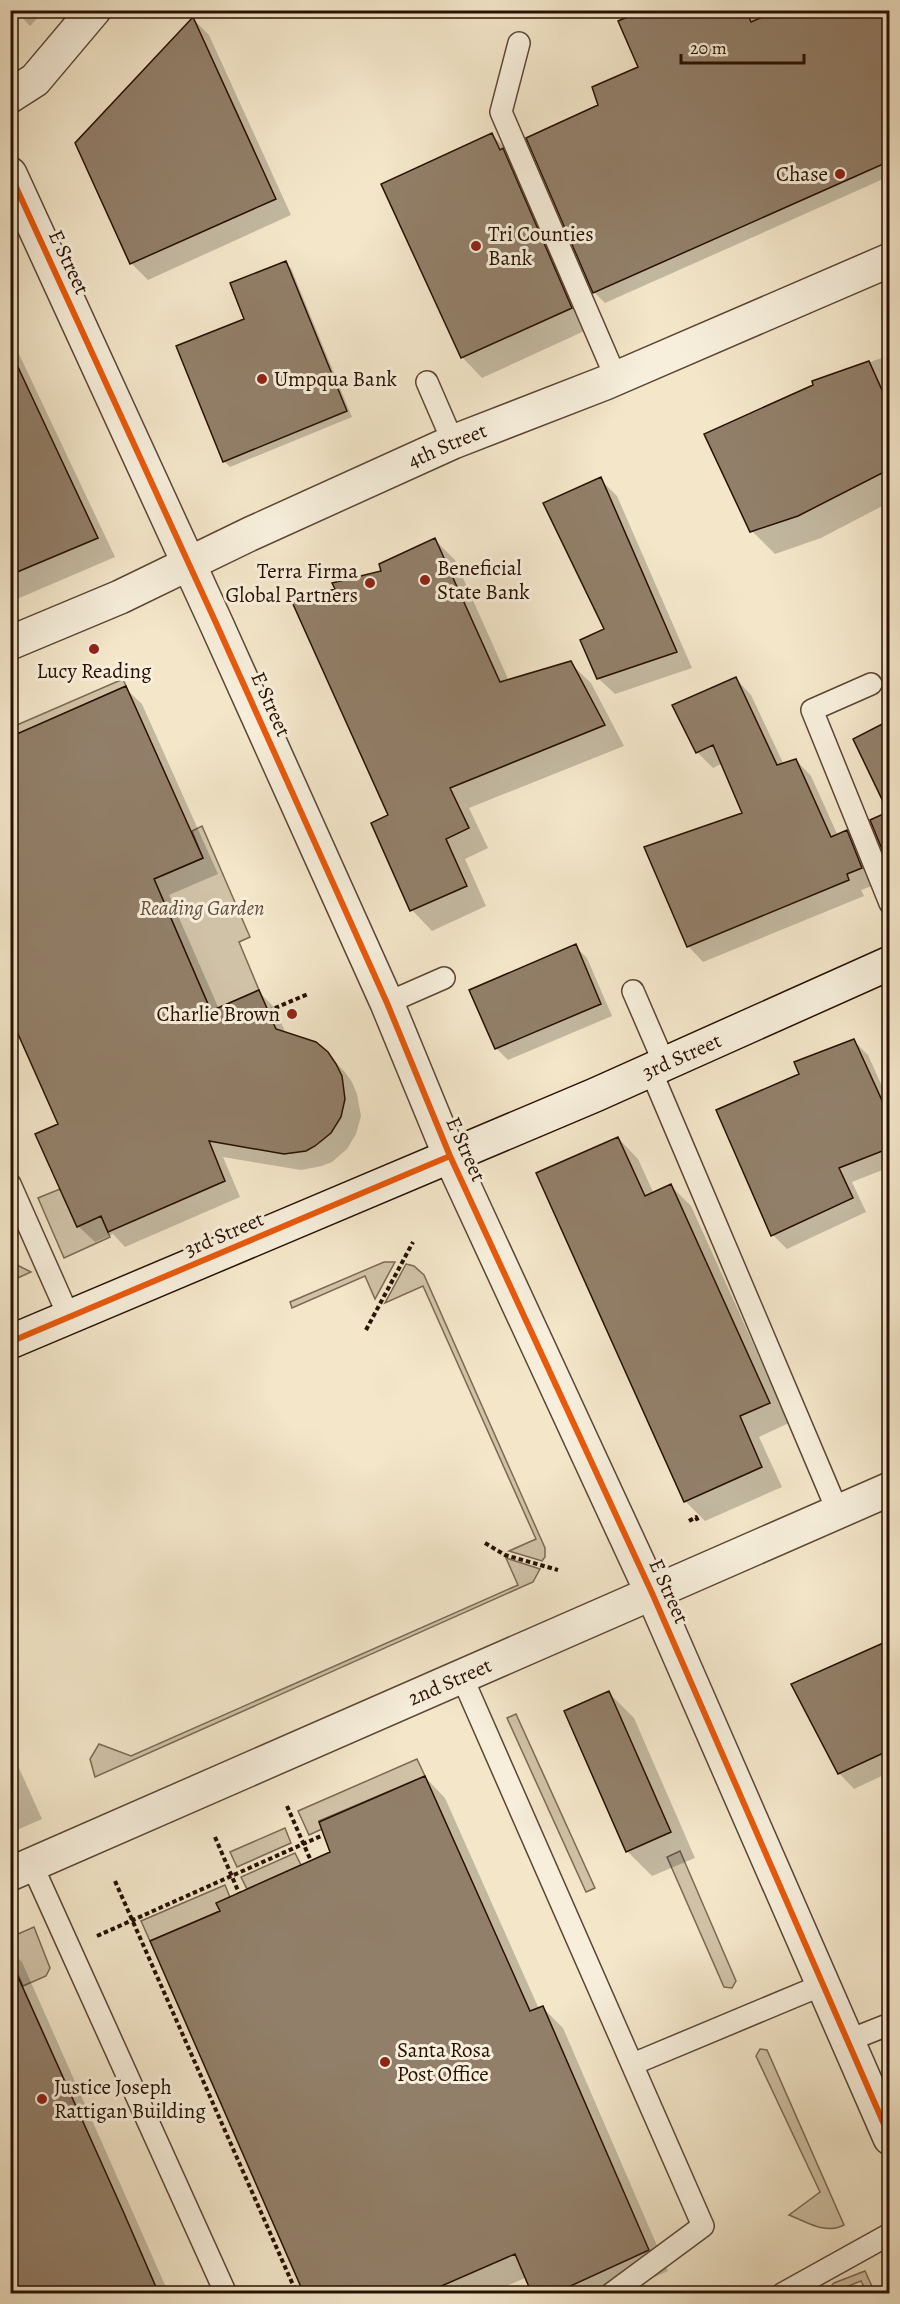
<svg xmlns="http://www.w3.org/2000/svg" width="900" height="2304" font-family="Alegreya,serif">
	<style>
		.green { fill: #d0c2a7; stroke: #7c6954; stroke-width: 1.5 }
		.shadow { fill: #0003 }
		.building { fill: #927f69; stroke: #281002; stroke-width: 1.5 }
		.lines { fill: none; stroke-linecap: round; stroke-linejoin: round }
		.service-casing { stroke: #5b4634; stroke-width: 24 }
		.minor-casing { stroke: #5b4634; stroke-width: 36 }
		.tertiary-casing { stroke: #5b4634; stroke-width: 36 }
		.secondary-casing { stroke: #281002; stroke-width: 36 }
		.path { stroke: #281002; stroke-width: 4; stroke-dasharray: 4.5 3; stroke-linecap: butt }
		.service { stroke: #f7efdc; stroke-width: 21 }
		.minor { stroke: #f7efdc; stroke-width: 33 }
		.tertiary { stroke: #f7efdc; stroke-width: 33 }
		.secondary { stroke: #f7efdc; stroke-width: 33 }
		.cycleway-casing { stroke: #f7efdc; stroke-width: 10 }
		.cycleway { stroke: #e8590c; stroke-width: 6 }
		.poi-dot { fill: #8f2418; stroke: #f7efdc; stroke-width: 2 }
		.labels { text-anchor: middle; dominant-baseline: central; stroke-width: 6; stroke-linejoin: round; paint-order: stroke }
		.poi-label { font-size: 21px; fill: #281002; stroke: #f7efdc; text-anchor: start }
		.street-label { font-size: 21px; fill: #281002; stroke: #f7efdc }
		.park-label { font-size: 21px; font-style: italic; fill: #634e3c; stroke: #f7efdc }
	</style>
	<rect width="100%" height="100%" fill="#f3e6c9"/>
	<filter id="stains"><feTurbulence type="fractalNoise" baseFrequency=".00333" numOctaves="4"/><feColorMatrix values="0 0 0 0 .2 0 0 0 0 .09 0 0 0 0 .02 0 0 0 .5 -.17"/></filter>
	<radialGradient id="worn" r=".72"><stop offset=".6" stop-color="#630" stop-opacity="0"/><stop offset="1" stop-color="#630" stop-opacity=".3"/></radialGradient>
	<path class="green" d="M123,679L126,686L11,737L10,728Z
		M202,826L250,937L239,942L259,990L211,1011L154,879L203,858L192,831Z
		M60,1189L77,1227L101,1216L110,1237L64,1258L38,1198Z
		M11,1262L31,1272L11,1281Z
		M384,1262H395L375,1299L365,1276L292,1308L290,1302Z
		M406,1264L414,1266L424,1275L545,1548V1557L542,1561L509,1551L536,1539L423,1286L385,1303Z
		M506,1558L540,1569L533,1582L95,1777L90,1759L99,1744L131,1756L518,1585Z
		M516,1714L595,1888L586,1892L507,1718Z
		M417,1759L425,1776L319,1821L322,1829L309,1835L298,1811Z
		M285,1828L291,1843L237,1867L230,1852Z
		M680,1851L736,1981L732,1988L724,1987L667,1857Z
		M295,1853L301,1865L247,1889L241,1877Z
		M225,1885L230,1897L217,1903L220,1911L150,1941L141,1921Z
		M34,1927L50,1968L46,1976L23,1986L11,1959V1937Z
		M760,2049L767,2050L844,2225C825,2235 807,2222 789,2215L820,2192L756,2056Z
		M865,2271L875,2293H867L861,2281L833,2292L832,2285L834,2283Z"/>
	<path class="shadow" d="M15,10H45L30,26Z
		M648,10H751L756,21L890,10V176L605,303L594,292L600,105L639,68Z
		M193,19L209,35L291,215L148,280L131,263L77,143Z
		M492,135L512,155L591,328L482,378L462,357Z
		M285,263L291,268L352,417L230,467L224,461L246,320Z
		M10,335L115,557L10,602Z
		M890,355V502L821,538L775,554L752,531L815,385L813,382Z
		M600,479L617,496L692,668L615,694L598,678L606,630Z
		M435,540L455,560L509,681L570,663L591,683L624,746L469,808L488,848L465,859L486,906L432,931L412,910L373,824L390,816L338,590L383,572Z
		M736,679L751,695L784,765L796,760L811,776L838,836L847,832L862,848L877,884L861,890L864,896L703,962L688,946L744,813L723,763L713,768L697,752Z
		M125,688L142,704L218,874L169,895L219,1009L259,992L275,1008L286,1034L327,1054L344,1071L352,1082L357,1094L361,1116L356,1134L347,1149L332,1162L322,1166L301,1170L223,1157L240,1197L125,1247L113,1234L95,1242L78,1226L60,1125Z
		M575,946L587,958L612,1016L508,1060L497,1049L471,991Z
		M854,1041L868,1055L890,1104V1167L852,1182L866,1212L787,1249L773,1235L801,1075Z
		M618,1138L638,1159L654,1194L671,1186L691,1206L789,1423L759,1437L782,1487L705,1521L685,1501Z
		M890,1642V1772L854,1789L839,1773Z
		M609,1693L634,1718L695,1858L652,1876L627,1851Z
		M10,1748L42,1819L10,1833Z
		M425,1777L445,1798L539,2009L543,2008L563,2028L668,2271L617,2294H534L527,2277L489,2294H306L222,1912L332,1853Z
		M10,1950L22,1962L169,2294H10Z"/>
	<path class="building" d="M644,10H746L751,22L779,10H890V161L593,293L526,138L598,105L592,87L638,67L618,21Z
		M193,17L276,199L130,264L75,143Z
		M492,133L500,150L503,148L572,308L461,358L381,184Z
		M286,261L347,411L223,462L176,346L244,319L230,283Z
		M10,350L98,538L10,575Z
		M869,361L890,408V469L798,516L750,532L704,434L813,385L812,381Z
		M601,477L677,652L597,679L580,640L604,629L543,503Z
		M435,538L500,682L571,661L605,725L450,788L469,828L446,839L467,886L410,911L371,823L388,815L292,602L335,589L332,583L381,571L379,564Z
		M736,677L777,765L796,759L831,837L847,830L862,868L847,874L849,880L687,947L644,847L742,813L713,745L696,753L672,705Z
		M126,686L203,858L154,879L211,1011L259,990L276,1029L316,1042L328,1052L336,1064L342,1076L345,1099L341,1117L331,1133L315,1146L306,1151L284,1154L209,1141L225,1181L108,1232L101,1216L77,1227L35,1134L58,1124L10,1016V737Z
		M890,720V858L886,859L870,820L888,812L853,739Z
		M576,944L601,1004L495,1049L469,990Z
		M854,1039L890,1118V1148L839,1168L853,1198L771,1236L716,1110L799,1074L794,1062Z
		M618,1137L645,1196L671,1184L770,1403L740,1416L762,1467L684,1502L536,1173Z
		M890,1640V1750L838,1774L791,1684Z
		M609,1691L671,1832L626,1852L564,1711Z
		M425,1776L530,2011L543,2006L649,2250L553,2294H532L515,2254L423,2294H304L150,1941L220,1911L216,1903L330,1852L319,1822Z
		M10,1959L123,2211L159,2294H10Z"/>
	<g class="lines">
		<defs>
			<path id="service" d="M519,43L501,112L616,378
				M427,382L453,442
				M871,684L812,710L890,903
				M633,991L665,1065
				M387,1003L444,978
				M651,1071L838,1512
				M10,1184L69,1317
				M462,1677L703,2226L611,2294
				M32,1865L226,2294
				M847,2041L890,2024
				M633,2064L822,1985
				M782,2294L890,2234"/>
			<g id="minor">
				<path d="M10,96L35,80L94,10"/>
				<path id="s1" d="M10,1874L890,1489"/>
			</g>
			<g id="tertiary">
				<path d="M10,174L216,623L387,1003L450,1156L652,1593L890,2138"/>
				<path id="s2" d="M10,643L120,597L250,534L453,442L605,383L890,260"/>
			</g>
			<g id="secondary">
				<path id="s3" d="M10,1342L595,1095L890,963"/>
			</g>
		</defs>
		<use href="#service" class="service-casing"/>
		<use href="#minor" class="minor-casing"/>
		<use href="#tertiary" class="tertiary-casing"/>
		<use href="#secondary" class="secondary-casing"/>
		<path class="path" d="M268,1011L308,994
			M366,1330L413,1242
			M689,1521L696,1517L699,1523
			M485,1543L505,1555L558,1570
			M287,1806L311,1861
			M215,1837L239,1893
			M115,1881L297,2294
			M97,1936L321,1836"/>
		<use href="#service" class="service"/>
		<use href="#minor" class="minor"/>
		<use href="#tertiary" class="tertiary"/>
		<use href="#secondary" class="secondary"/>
		<defs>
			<path id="cycleway" d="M10,174L216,623L387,1003L450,1156L652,1593L890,2138
				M10,1342L450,1156"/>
		</defs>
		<use href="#cycleway" class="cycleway-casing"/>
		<use href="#cycleway" class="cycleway"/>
	</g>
	<g class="poi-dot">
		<circle cx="840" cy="174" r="6"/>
		<circle cx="476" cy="246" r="6"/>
		<circle cx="262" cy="379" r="6"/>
		<circle cx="425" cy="580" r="6"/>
		<circle cx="370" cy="583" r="6"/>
		<circle cx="94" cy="649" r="6"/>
		<circle cx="292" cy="1014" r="6"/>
		<circle cx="385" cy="2062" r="6"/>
		<circle cx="42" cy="2099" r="6"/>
	</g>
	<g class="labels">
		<g class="poi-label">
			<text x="828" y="174" text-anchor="end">Chase</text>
			<text x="488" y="234">Tri Counties<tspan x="488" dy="24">Bank</tspan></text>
			<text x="274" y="379">Umpqua Bank</text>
			<text x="437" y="568">Beneficial<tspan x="437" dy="24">State Bank</tspan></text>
			<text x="358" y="571" text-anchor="end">Terra Firma<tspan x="358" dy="24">Global Partners</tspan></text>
			<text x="94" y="671" text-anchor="middle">Lucy Reading</text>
			<text x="280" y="1014" text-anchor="end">Charlie Brown</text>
			<text x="397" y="2050">Santa Rosa<tspan x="397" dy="24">Post Office</tspan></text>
			<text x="54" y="2087">Justice Joseph<tspan x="54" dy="24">Rattigan Building</tspan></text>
		</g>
		<g class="street-label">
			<text transform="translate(69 262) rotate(65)">E Street</text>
			<text stroke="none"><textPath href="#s2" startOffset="480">4th Street</textPath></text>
			<text transform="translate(271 704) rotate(66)">E Street</text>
			<text stroke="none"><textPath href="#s3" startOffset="730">3rd Street</textPath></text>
			<text transform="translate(466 1149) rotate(66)">E Street</text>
			<text transform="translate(224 1234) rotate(-23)">3rd Street</text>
			<text transform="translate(669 1591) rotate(66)">E Street</text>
			<text stroke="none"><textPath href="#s1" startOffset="480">2nd Street</textPath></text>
		</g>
		<g class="park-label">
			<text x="202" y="908">Reading Garden</text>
		</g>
	</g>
	<rect width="900" height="2304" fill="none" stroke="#f3e6c9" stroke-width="36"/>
	<rect x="12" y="12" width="876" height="2280" fill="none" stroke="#281002" stroke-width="3"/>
	<rect x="18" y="18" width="864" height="2268" fill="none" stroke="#281002" stroke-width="1.5"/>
	<path d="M681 54v9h123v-9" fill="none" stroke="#281002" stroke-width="3"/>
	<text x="690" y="54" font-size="18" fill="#281002" stroke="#f7efdc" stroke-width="4.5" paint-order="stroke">20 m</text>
	<rect width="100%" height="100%" filter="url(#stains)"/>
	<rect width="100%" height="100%" fill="url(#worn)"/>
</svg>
